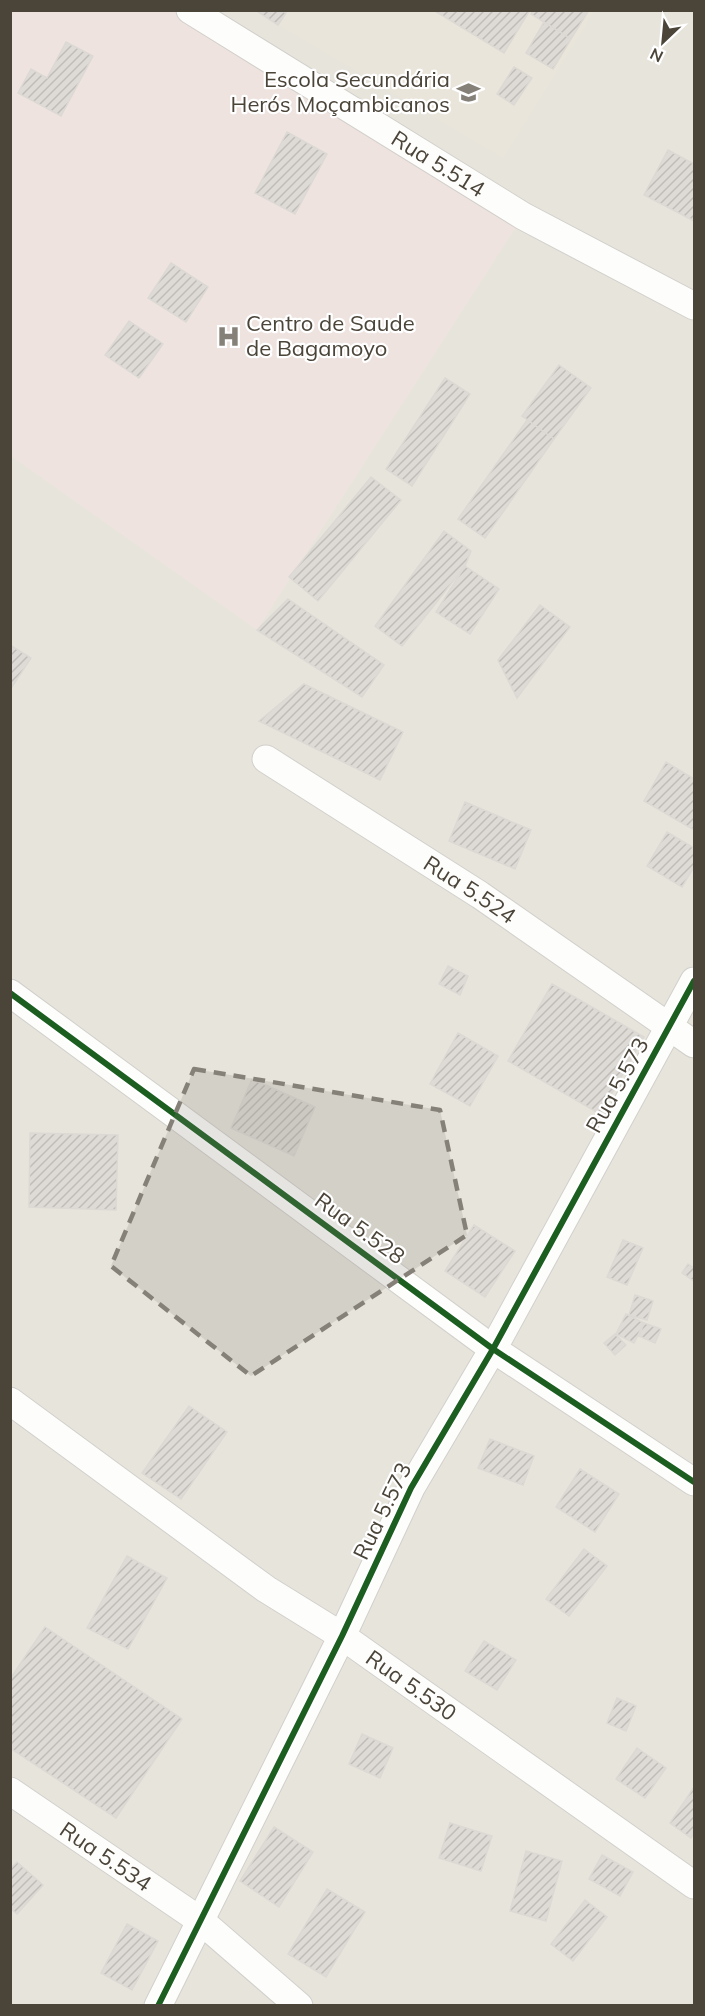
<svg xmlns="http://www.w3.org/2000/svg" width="705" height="2016" font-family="Mulish,sans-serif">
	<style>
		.residential { fill: #e7e4dc }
		.education { fill: #eae5da }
		.medical { fill: #eee3df }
		.building { fill: url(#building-hatch); stroke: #dcd9d4; stroke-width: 1.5 }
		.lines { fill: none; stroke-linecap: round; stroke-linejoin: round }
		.minor-casing { stroke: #d2d0cb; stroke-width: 29 }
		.minor { stroke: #fdfdfc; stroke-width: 27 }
		.cycleway-casing { stroke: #fff; stroke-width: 10 }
		.cycleway { stroke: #1b5e20; stroke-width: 6 }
		.marked { fill: #868178; fill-opacity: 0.2; stroke: #868178; stroke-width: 4.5; stroke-dasharray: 12 8; stroke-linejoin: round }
		.labels { text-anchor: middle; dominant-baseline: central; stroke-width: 4.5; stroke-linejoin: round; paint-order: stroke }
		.poi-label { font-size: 22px; fill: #4b4439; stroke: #fff; text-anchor: end }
		.street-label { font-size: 22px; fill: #4b4439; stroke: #fff }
	</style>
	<defs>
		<pattern id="building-hatch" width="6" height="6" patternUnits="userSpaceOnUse" patternTransform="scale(1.5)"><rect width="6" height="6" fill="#dedbd6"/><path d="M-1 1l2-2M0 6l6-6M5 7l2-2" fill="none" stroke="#c0bdb8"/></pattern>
	</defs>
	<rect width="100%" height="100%" fill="#f4f2ee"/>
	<path class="residential" d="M11,11H694V2005H11Z"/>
	<path class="education" d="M255,11H594L503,158Z"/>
	<path class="medical" d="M11,11H178L523,216L257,630L11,456Z"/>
	<path class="building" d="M255,10H281L286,13L278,25Z
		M433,10H530L504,53Z
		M533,10H589L571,39L531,14Z
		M544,22L571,39L553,69L526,53Z
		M66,42L93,56L61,116L18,93L31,69L47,78Z
		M514,67L532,78L514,105L497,94Z
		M287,132L327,154L295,214L255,193Z
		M668,150L694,164V221L644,195Z
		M171,263L208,287L186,322L148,298Z
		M129,321L163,344L139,378L105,355Z
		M559,365L591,388L554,439L522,416Z
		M445,378L470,394L412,486L386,469Z
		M527,420L554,439L485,538L458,519Z
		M371,477L401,500L318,601L289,577Z
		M444,531L471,551L465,566L402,646L375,626Z
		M465,566L499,589L470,634L436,612Z
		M288,599L384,665L362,697L257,630Z
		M540,605L570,627L517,698L498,660Z
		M10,645L31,658L10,690Z
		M304,684L403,732L380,780L259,721Z
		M666,762L694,779V830L644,801Z
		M465,802L531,830L515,869L449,841Z
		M667,832L694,848V867L682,887L647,866Z
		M448,966L468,976L460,995L439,984Z
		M552,984L644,1037L600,1114L508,1061Z
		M458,1033L498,1056L470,1106L430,1084Z
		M252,1079L315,1107L294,1156L231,1128Z
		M30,1133L118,1135L116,1210L29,1207Z
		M474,1225L515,1251L485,1297L445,1271Z
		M623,1240L643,1248L627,1285L607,1277Z
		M688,1264L694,1268V1281L682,1273Z
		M635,1295L653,1301L647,1320L629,1315Z
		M626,1314L644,1323L634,1343L616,1334Z
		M644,1323L661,1329L655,1343L639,1336Z
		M615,1334L626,1345L615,1355L604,1343Z
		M189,1406L227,1432L181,1499L142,1473Z
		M490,1439L534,1456L523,1485L478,1468Z
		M580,1469L619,1494L595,1532L556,1507Z
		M584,1549L607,1566L569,1616L546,1599Z
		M127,1556L167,1578L128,1649L87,1628Z
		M45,1627L182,1719L116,1818L10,1748V1679Z
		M484,1641L516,1660L497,1690L465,1671Z
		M617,1698L636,1706L626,1731L607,1723Z
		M362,1734L393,1748L380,1778L349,1764Z
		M637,1748L666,1768L645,1798L616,1779Z
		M694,1787V1833L691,1838L670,1823Z
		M450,1823L492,1836L481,1871L439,1858Z
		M274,1827L313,1852L279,1907L240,1881Z
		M526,1851L562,1861L546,1921L510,1911Z
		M602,1855L633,1872L620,1896L589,1879Z
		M17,1862L43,1885L17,1914L10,1908V1869Z
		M327,1889L365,1912L326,1977L288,1954Z
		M585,1900L607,1917L573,1961L551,1944Z
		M127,1924L158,1941L132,1990L101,1973Z"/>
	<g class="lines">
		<defs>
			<g id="minor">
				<path id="s1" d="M190,10L523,216L694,306"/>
				<path id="s2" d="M266,759L480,895L694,1044"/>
				<path d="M10,993L493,1349L694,1482"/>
				<path id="s3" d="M10,1401L266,1589L342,1636L694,1885"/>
				<path id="s4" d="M10,1791L201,1921L299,2006"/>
				<path d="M158,2006L342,1636L411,1488L493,1349L694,981"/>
			</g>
		</defs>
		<use href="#minor" class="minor-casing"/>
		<use href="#minor" class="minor"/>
		<defs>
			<path id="cycleway" d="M10,993L493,1349L694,1482
				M158,2006L342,1636L411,1488L493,1349L694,981"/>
		</defs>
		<use href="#cycleway" class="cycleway-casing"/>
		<use href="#cycleway" class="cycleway"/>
	</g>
	<path class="marked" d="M194,1069L440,1110L467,1235L251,1376L111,1266Z"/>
	<defs>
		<symbol id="school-bare" viewBox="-9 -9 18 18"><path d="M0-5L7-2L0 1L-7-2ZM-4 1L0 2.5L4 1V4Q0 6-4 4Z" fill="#868178" stroke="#fff" stroke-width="2.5" paint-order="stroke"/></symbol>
		<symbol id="hospital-bare" viewBox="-9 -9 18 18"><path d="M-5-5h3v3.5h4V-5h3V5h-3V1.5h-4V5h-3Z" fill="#868178" stroke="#fff" stroke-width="2.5" paint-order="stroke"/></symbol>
	</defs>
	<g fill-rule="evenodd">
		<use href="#school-bare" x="452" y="76" width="33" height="33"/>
		<use href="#hospital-bare" x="212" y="320" width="33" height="33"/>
	</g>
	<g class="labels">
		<g class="poi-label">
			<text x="450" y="79">Escola Secundária<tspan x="450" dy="25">Herós Moçambicanos</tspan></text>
			<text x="246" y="323" text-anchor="start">Centro de Saude<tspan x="246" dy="25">de Bagamoyo</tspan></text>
		</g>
		<g class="street-label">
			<text stroke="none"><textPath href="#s1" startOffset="292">Rua 5.514</textPath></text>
			<text stroke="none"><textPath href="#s2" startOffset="242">Rua 5.524</textPath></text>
			<text transform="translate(617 1085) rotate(-61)">Rua 5.573</text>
			<text transform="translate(360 1228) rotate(36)">Rua 5.528</text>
			<text transform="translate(382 1511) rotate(-64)">Rua 5.573</text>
			<text stroke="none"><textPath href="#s3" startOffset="492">Rua 5.530</textPath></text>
			<text stroke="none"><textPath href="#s4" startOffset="116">Rua 5.534</textPath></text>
		</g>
	</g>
	<rect width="705" height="2016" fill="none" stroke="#4b4439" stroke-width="24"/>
	<g transform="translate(663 42) rotate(206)" stroke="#ffffff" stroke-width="4.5" paint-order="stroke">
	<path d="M0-4.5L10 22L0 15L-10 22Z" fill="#4b4439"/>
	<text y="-9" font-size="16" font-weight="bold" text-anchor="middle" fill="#4b4439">N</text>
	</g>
</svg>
